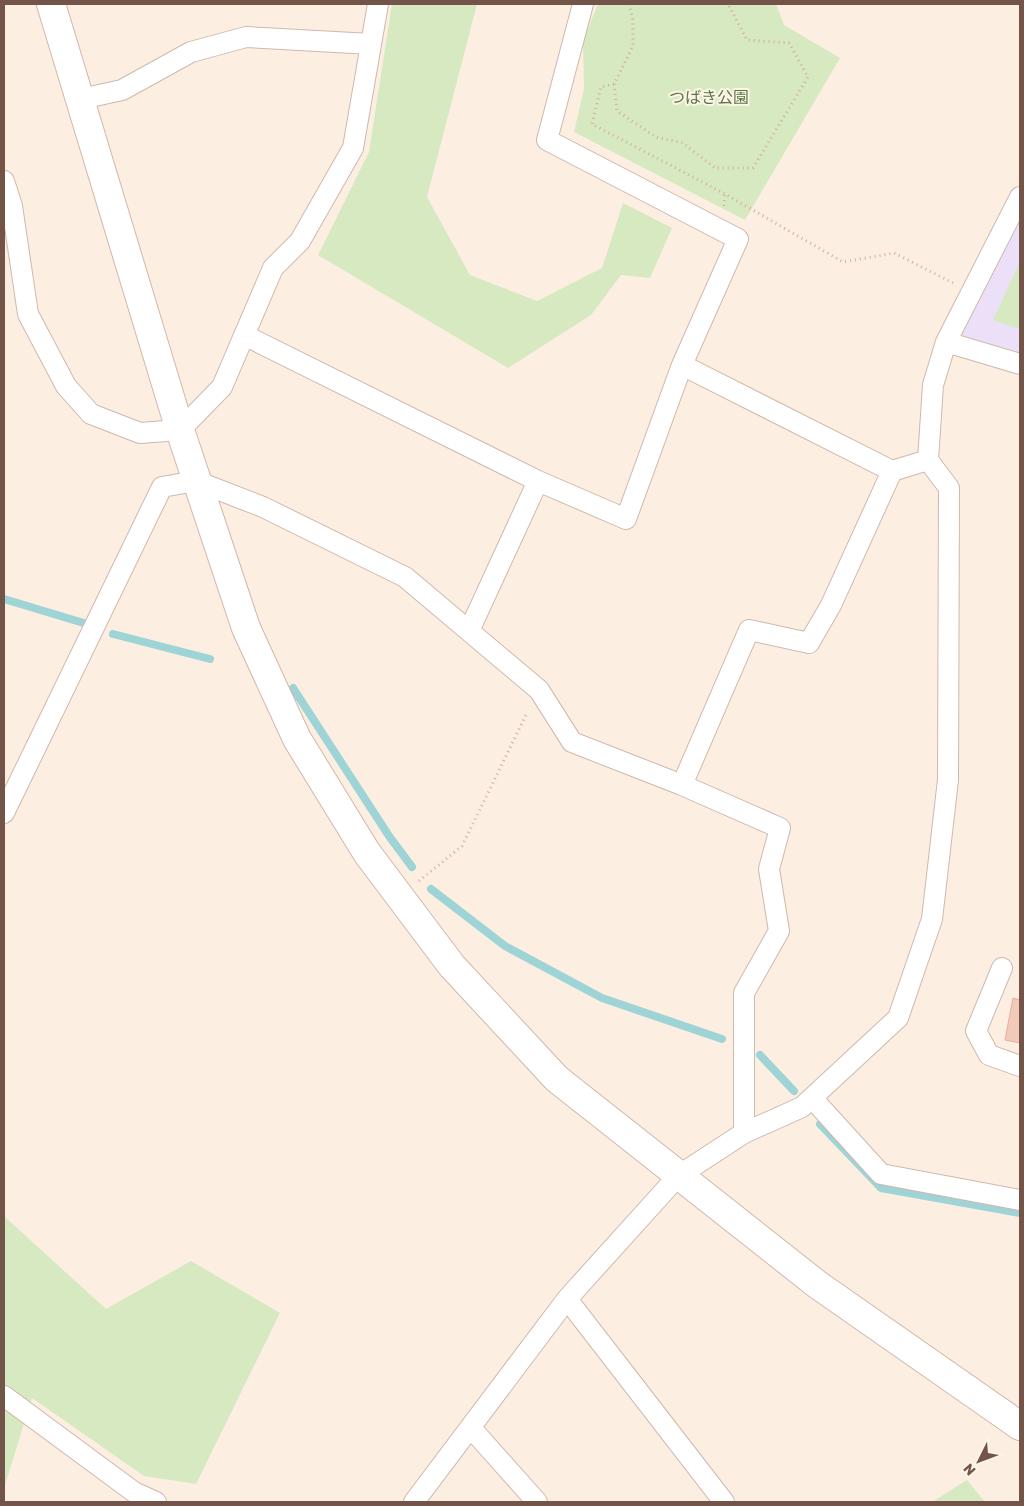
<svg xmlns="http://www.w3.org/2000/svg" width="1024" height="1506" font-family="Rubik,'Noto Sans JP',sans-serif">
	<style>
		.education { fill: #ecdff8 }
		.green { fill: #d6e9c1 }
		.lines { fill: none; stroke-linecap: round; stroke-linejoin: round }
		.stream { stroke: #9ed4d6; stroke-width: 8 }
		.building { fill: #f1caba; stroke: #e3af9b }
		.street-casing { stroke: #cfb8ac; stroke-width: 22 }
		.secondary-casing { stroke: #d2b7a9; stroke-width: 30 }
		.path { stroke: #d5ad9e; stroke-width: 3; stroke-dasharray: 1 4; stroke-linecap: butt }
		.street { stroke: #fff; stroke-width: 20 }
		.secondary { stroke: #fff; stroke-width: 28 }
		.labels { text-anchor: middle; dominant-baseline: central; stroke-width: 4; stroke-linejoin: round; paint-order: stroke }
		.park-label { font-size: 16px; fill: #577842; stroke: #fff4e8 }
	</style>
	<rect width="100%" height="100%" fill="#fcefe2"/>
	<path class="education" d="M1020,214V357L960,339L965,322Z"/>
	<path class="green" d="M392,4H477L427,197L470,275L537,301L602,268L623,203L672,228L650,278L621,275L591,315L508,368L318,255L369,152Z
		M598,4H776L784,25L840,58L745,220L574,132L584,89L583,40Z
		M1020,262V329L993,320Z
		M5,1217L106,1309L191,1261L280,1313L196,1484L144,1476L32,1398L4,1488V1221Z
		M967,1480L985,1502H932Z"/>
	<g class="lines">
		<path class="stream" d="M4,599L87,624
			M113,634L210,659
			M293,688L389,836L412,867
			M431,889L505,946L602,998L722,1039
			M760,1055L794,1091
			M820,1124L881,1188L1020,1213"/>
	</g>
	<path class="building" d="M1013,998L1020,1000V1043L1005,1040Z"/>
	<g class="lines">
		<defs>
			<path id="street" d="M583,4L547,140L738,239L682,365L892,471L928,460
				M81,99L122,90L191,52L246,37L371,44
				M4,181L12,206L28,314L66,386L91,414L140,433L180,430L222,387L273,268L300,241L353,148L378,4
				M244,335L538,481L626,519L682,365
				M946,342L1020,364
				M469,631L538,481
				M682,785L749,630L809,643L831,605L892,471
				M4,813L162,487L196,481L263,507L405,577L539,690L572,742L682,785L780,828L769,869L779,931L744,993V1133
				M1002,968L976,1031L989,1055L1020,1066
				M812,1098L881,1174L1020,1200
				M567,1299L724,1502
				M4,1396L134,1492L156,1502
				M471,1428L537,1502
				M414,1502L567,1299L678,1176L744,1133L802,1107L898,1018L932,919L948,780L949,488L928,460L933,385L946,342L1020,197"/>
			<path id="secondary" d="M51,4L180,430L246,628L297,739L367,853L452,966L557,1079L818,1285L1020,1426"/>
		</defs>
		<use href="#street" class="street-casing"/>
		<use href="#secondary" class="secondary-casing"/>
		<path class="path" d="M629,4L633,20V46L614,84L617,111L656,137L683,143L715,168H753L808,77L789,43L747,40L728,4
			M614,84L601,87L592,124L725,194L843,262L894,253L953,283
			M724,206L725,194
			M419,881L462,846L527,713"/>
		<use href="#street" class="street"/>
		<use href="#secondary" class="secondary"/>
	</g>
	<g class="labels">
		<g class="park-label">
			<text x="709" y="97">つばき公園</text>
		</g>
	</g>
	<rect width="1024" height="1506" fill="none" stroke="#735449" stroke-width="10"/>
	<g transform="translate(979 1461) rotate(228)" stroke="#fff4e8" stroke-width="4" paint-order="stroke">
	<path d="M0-4L9 19L0 12L-9 19Z" fill="#735449"/>
	<text y="-8" font-size="14" font-weight="bold" text-anchor="middle" fill="#735449">N</text>
	</g>
</svg>
